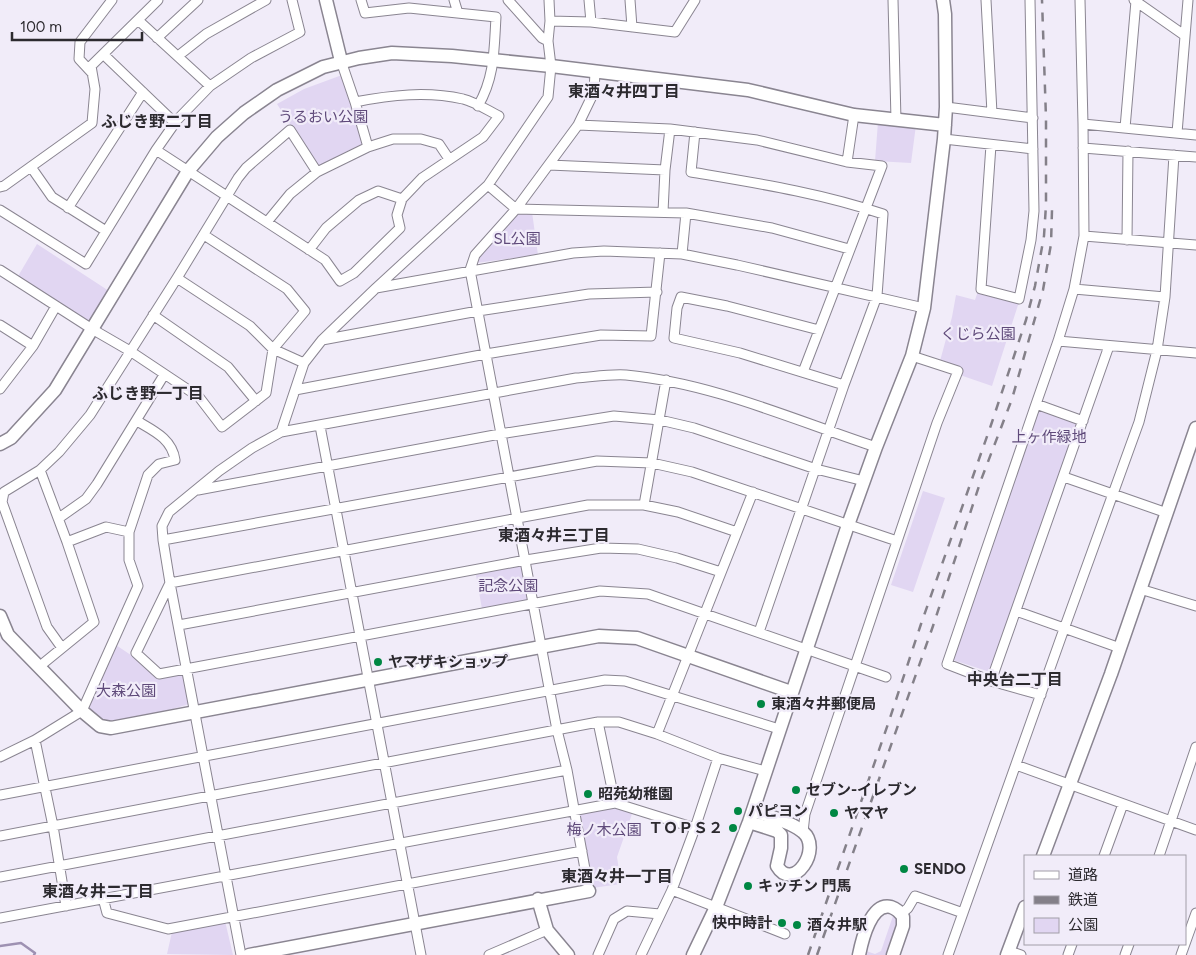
<svg xmlns="http://www.w3.org/2000/svg" width="1196" height="955" font-family="Figtree,'Noto Sans JP',sans-serif">
	<style>
		.green { fill: #e1d6f2 }
		.lines { fill: none; stroke-linecap: round; stroke-linejoin: round }
		.stream { stroke: #9e91b2; stroke-width: 2.5 }
		.street-casing { stroke: #8a8591; stroke-width: 11 }
		.secondary-casing { stroke: #8a8591; stroke-width: 15 }
		.street { stroke: #fff; stroke-width: 9 }
		.secondary { stroke: #fff; stroke-width: 12 }
		.rail { stroke: #848089; stroke-width: 2.5; stroke-dasharray: 9 9; stroke-linecap: butt }
		.poi-dot { fill: #008743; stroke: #f1ecf9; stroke-width: 2 }
		.labels { text-anchor: middle; dominant-baseline: central; stroke-width: 4.5; stroke-linejoin: round; paint-order: stroke }
		.park-label { font-size: 15px; fill: #5f4a7a; stroke: #f1ecf9 }
		.poi-label { font-size: 15px; font-weight: bold; fill: #2c2a2f; stroke: #f1ecf9; text-anchor: start }
		.neighbourhood-label { font-size: 16px; font-weight: bold; fill: #2c2a2f; stroke: #f1ecf9 }
	</style>
	<rect width="100%" height="100%" fill="#f1ecf9"/>
	<path class="green" d="M342,75L365,146L318,168L277,104L304,89Z
		M878,122L916,125L911,163L875,161Z
		M516,211L532,212L538,255L476,263V256Z
		M37,244L109,291L90,325L17,278Z
		M978,291L1019,302L992,386L960,375L940,361L952,317L956,295L975,300Z
		M1036,404L1078,424L990,672L953,660Z
		M923,491L945,498L913,592L891,585Z
		M522,565L529,600L482,609L476,575Z
		M113,643L159,674L183,675L189,704L114,727L82,711Z
		M615,806L633,811L617,857L621,884L592,888L578,813Z
		M894,913L899,921L888,955H864L866,951L875,954L881,951Z
		M225,921L233,955L167,954L172,932Z"/>
	<g class="lines">
		<path class="stream" d="M0,946L21,943L35,953L34,955"/>
		<defs>
			<path id="street" d="M361,0L365,13L409,8L496,17C494,49 495,77 478,106
				M454,0L458,13
				M508,0L542,38L548,41
				M589,0L591,22
				M630,0L632,27
				M893,0L896,120
				M986,0L992,113
				M1080,0L1083,124L1084,236L1074,289L1058,341L1036,404L1083,421
				M1134,0L1184,35
				M138,20L210,86
				M550,21L591,22L675,32L695,0
				M157,38L198,0
				M103,54L175,123
				M178,56L206,34L266,0
				M341,61L355,102L368,147
				M92,73L79,59L80,42L112,0
				M946,107L1033,118
				M1083,124L1196,135
				M578,125L670,129L757,140L847,162L882,166L803,372
				M1125,128L1136,1
				M695,132L691,172C756,183 821,193 883,214L877,296L844,385L759,632
				M1177,133L1188,0
				M944,139L1033,149
				M991,145L981,289L1019,299L1031,240L1034,211L1030,0
				M1083,148L1196,157
				M156,150L325,260L340,281L354,273L400,228L397,215L402,199L422,178L483,137L499,116C487,110 475,102 463,99C427,91 391,95 355,102
				M847,162L854,115
				M549,165L665,170
				M31,167L52,197L106,231
				M488,185L516,209L686,213L772,228L849,249
				M0,187L4,186L92,123L95,89L91,66L158,0
				M68,208L143,92
				M0,210L86,264L156,150L177,120L210,86L251,58L300,32L292,0
				M663,212L665,170L670,129
				M267,222L290,194L317,172L368,147L393,139H421L439,144L449,159
				M1084,236L1196,245
				M1127,240L1128,151
				M309,250L326,228L359,200L378,191L402,199
				M682,254L686,213
				M0,270L92,329L130,351L199,397L222,427L266,393L273,349L305,311L287,289L204,235
				M177,278L250,326L273,349L304,363
				M376,288L573,253L604,251L682,254L737,265L924,308
				M1074,289L1165,297
				M153,315L228,367L256,401
				M0,325L33,346
				M819,330L727,306L681,297L677,308L674,338L740,353L844,385
				M322,340L478,311L589,294L657,292
				M1058,341L1196,353
				M0,389L33,346L56,306
				M295,390L486,354L601,335L651,336L660,253
				M1036,404L947,664L991,681L1041,695
				M320,426L421,955
				M281,432L304,363L322,340L376,288L488,185L548,97L551,66L548,41L550,21L549,0
				M1064,477L1167,513
				M198,490L500,434L614,416L660,420L694,428L816,469L864,481
				M644,505L666,380
				M59,518L86,499L97,484L164,375
				M737,532L678,512L644,505H588L170,583L136,653L159,674L600,591L648,594L886,677
				M163,540L597,461L652,463L692,472L897,541
				M67,542L106,527L129,532
				M1140,589L1196,606
				M1016,611L1120,648
				M179,625L526,560L601,548L638,549L677,558L721,572
				M62,648L47,627L2,502L4,492L40,470L59,452L90,415L177,278L238,178L246,168L290,130L317,172
				M40,666L94,622L67,542L40,470
				M991,681L1109,346
				M598,722L615,803
				M657,734L753,492
				M35,740L53,826L66,906
				M0,757L35,740L82,711L138,586L129,560V532L148,475L159,464L175,460C172,439 154,431 137,421
				M1016,765L1196,830
				M0,795L605,680L625,681L779,729
				M803,832L805,814L937,423L958,371L912,356
				M0,836L598,722H619L657,734L718,758L765,771
				M1104,856L1123,804
				M1159,856L1196,747
				M0,877L567,770
				M672,890L785,934
				M589,891L567,770L557,730L470,270L475,255L516,209L578,125L594,92L595,72
				M103,898L107,913L168,929L582,851
				M901,914L908,908L915,896L963,913
				M0,918L615,803L695,828
				M1009,951L1021,955
				M241,955L170,583L163,540L162,526L169,512L219,471L252,448L281,432L576,378C592,377 609,374 626,375C712,383 794,420 876,447
				M489,955L547,930
				M598,955L614,919L627,911L660,914
				M641,955L672,890L695,828L718,758
				M948,955L1064,629L1139,422L1157,350L1165,297L1174,155
				M1068,955L1072,944
				M1125,955L1129,944
				M1181,955L1196,913"/>
			<path id="secondary" d="M326,0L341,61
				M0,444L11,438L55,390L188,171L217,137L244,113L277,90L323,67L359,58L392,53L452,56L551,66L748,90L854,115L945,125
				M0,616L8,635L82,711L100,726L111,728L599,636L637,638L791,692
				M749,822L777,831L781,835V848L777,866C793,893 823,849 803,832C792,822 767,816 753,810
				M1043,856L1111,674L1196,428
				M538,899L547,930L568,955
				M249,955L589,891
				M693,955L716,907L749,822L848,525L876,447L912,356L924,308L944,139L946,107L945,14L943,0
				M859,955C862,940 871,902 891,907C897,909 900,912 903,917V926L893,955
				M1007,955L1025,907"/>
		</defs>
		<use href="#street" class="street-casing"/>
		<use href="#secondary" class="secondary-casing"/>
		<use href="#street" class="street"/>
		<use href="#secondary" class="secondary"/>
		<path class="rail" d="M808,955L888,724L921,624L991,425L1026,320L1035,286L1044,236L1046,205V118L1042,0
			M817,955L933,626L981,480L1012,399L1043,290L1051,244L1052,210"/>
	</g>
	<g class="poi-dot">
		<circle cx="378" cy="662" r="5"/>
		<circle cx="761" cy="704" r="5"/>
		<circle cx="796" cy="790" r="5"/>
		<circle cx="588" cy="794" r="5"/>
		<circle cx="738" cy="811" r="5"/>
		<circle cx="834" cy="813" r="5"/>
		<circle cx="733" cy="828" r="5"/>
		<circle cx="904" cy="869" r="5"/>
		<circle cx="748" cy="886" r="5"/>
		<circle cx="782" cy="923" r="5"/>
		<circle cx="797" cy="925" r="5"/>
	</g>
	<g class="labels">
		<g class="park-label">
			<text x="323" y="117">うるおい公園</text>
			<text x="517" y="239">SL公園</text>
			<text x="978" y="334">くじら公園</text>
			<text x="1049" y="437">上ヶ作緑地</text>
			<text x="508" y="586">記念公園</text>
			<text x="126" y="691">大森公園</text>
			<text x="604" y="830">梅ノ木公園</text>
		</g>
		<g class="poi-label">
			<text x="388" y="662">ヤマザキショップ</text>
			<text x="771" y="704">東酒々井郵便局</text>
			<text x="806" y="790">セブン-イレブン</text>
			<text x="598" y="794">昭苑幼稚園</text>
			<text x="748" y="811">パピヨン</text>
			<text x="844" y="813">ヤマヤ</text>
			<text x="723" y="828" text-anchor="end">ＴＯＰＳ２</text>
			<text x="914" y="869">SENDO</text>
			<text x="758" y="886">キッチン 門馬</text>
			<text x="772" y="923" text-anchor="end">快中時計</text>
			<text x="807" y="925">酒々井駅</text>
		</g>
		<g class="neighbourhood-label">
			<text x="624" y="91">東酒々井四丁目</text>
			<text x="157" y="121">ふじき野二丁目</text>
			<text x="148" y="393">ふじき野一丁目</text>
			<text x="554" y="535">東酒々井三丁目</text>
			<text x="1015" y="679">中央台二丁目</text>
			<text x="617" y="876">東酒々井一丁目</text>
			<text x="98" y="891">東酒々井二丁目</text>
		</g>
	</g>
	<rect x="1024" y="855" width="162" height="90" fill="#f1ecf9" stroke="#a29ea8"/>
	<rect x="1034" y="871" width="25" height="8" fill="#ffffff" stroke="#a29ea8"/>
	<text x="1068" y="880" font-size="15" fill="#2c2a2f">道路</text>
	<rect x="1034" y="896" width="25" height="8" fill="#848089" stroke="#a29ea8"/>
	<text x="1068" y="905" font-size="15" fill="#2c2a2f">鉄道</text>
	<rect x="1034" y="918" width="25" height="15" fill="#e1d6f2" stroke="#a29ea8"/>
	<text x="1068" y="930" font-size="15" fill="#2c2a2f">公園</text>
	<path d="M12 32v8h130v-8" fill="none" stroke="#2c2a2f" stroke-width="2.5"/>
	<text x="20" y="32" font-size="15" fill="#2c2a2f" stroke="#f1ecf9" stroke-width="4" paint-order="stroke">100 m</text>
</svg>
